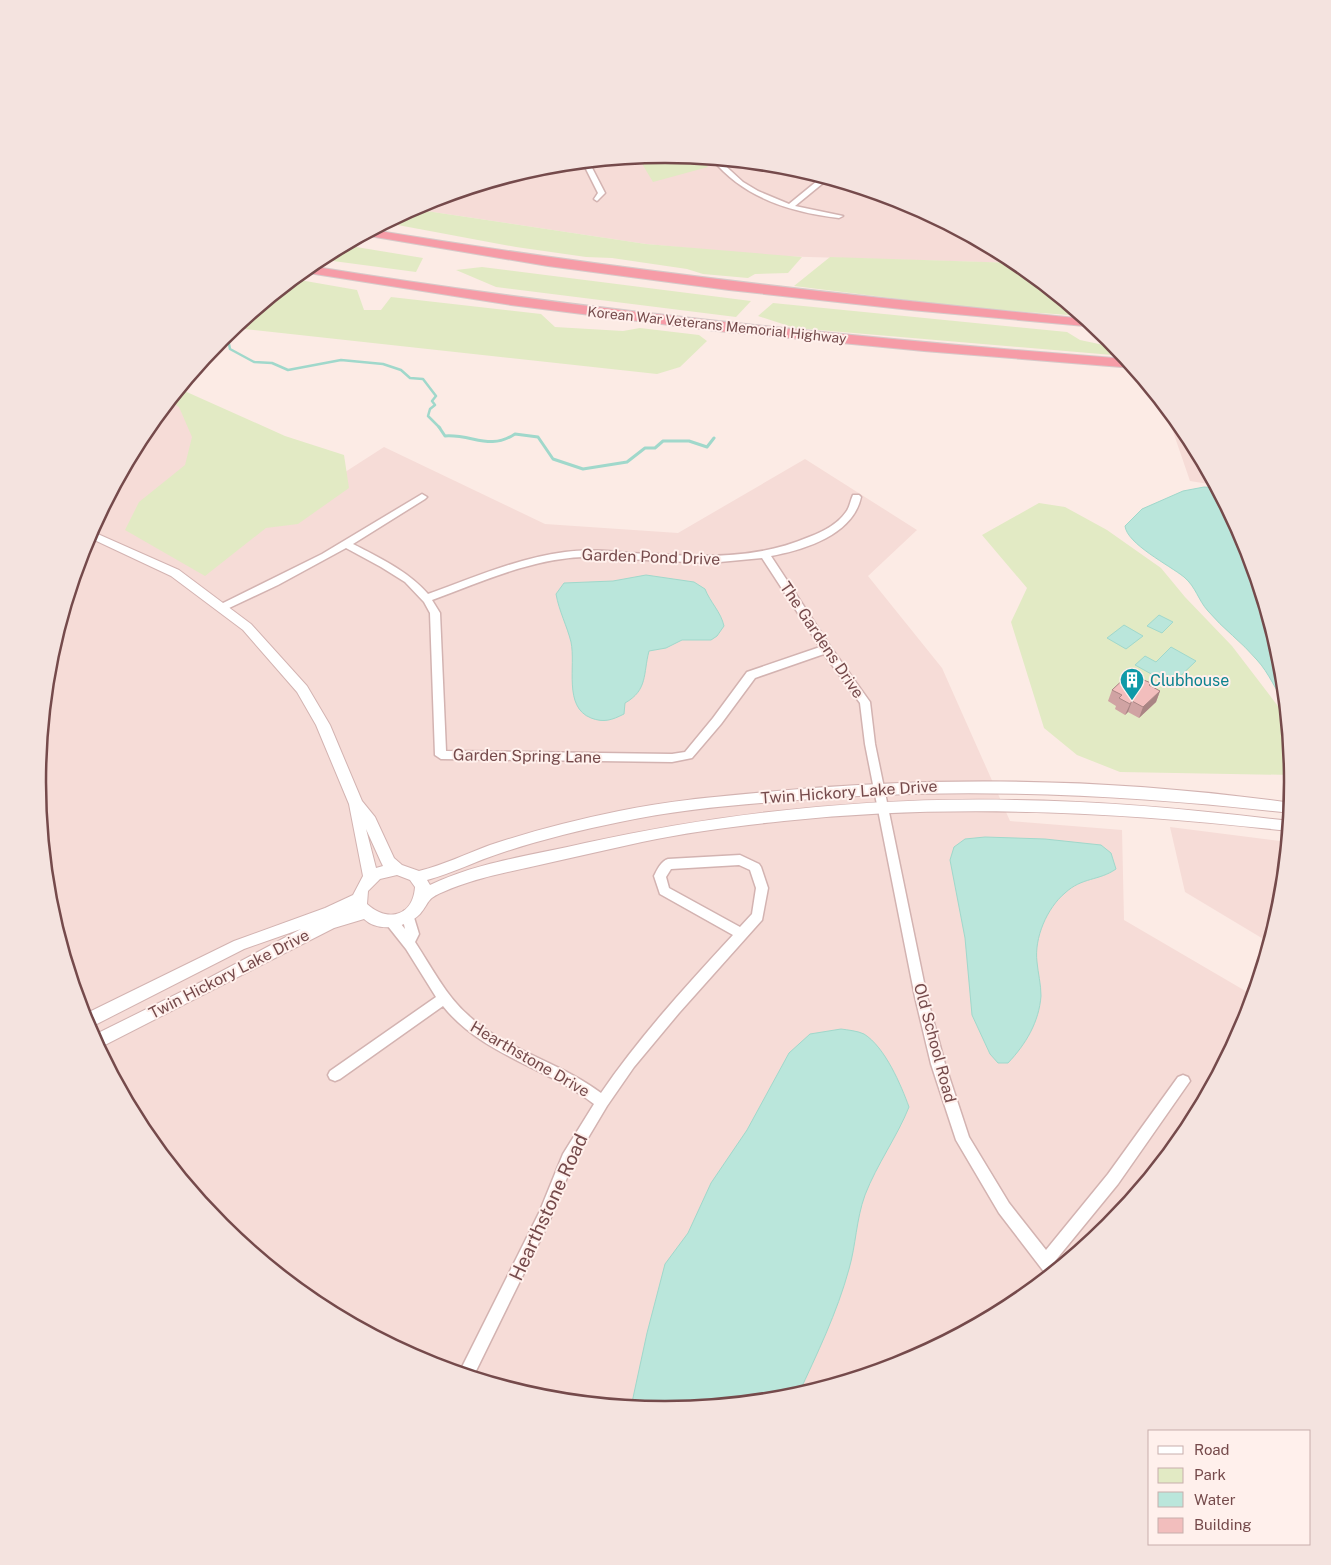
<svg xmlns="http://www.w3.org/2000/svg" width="1331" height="1565" font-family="'Public Sans',sans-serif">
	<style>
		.residential { fill: #f6dcd7 }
		.green { fill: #e2eac4 }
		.water { fill: #bae6db; stroke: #a0d8cb }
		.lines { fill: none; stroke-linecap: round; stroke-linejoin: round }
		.stream-far1 { stroke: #a0d8cb; stroke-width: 2.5 }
		.stream { stroke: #a0d8cb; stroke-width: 3 }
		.minor-casing { stroke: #d3b3b1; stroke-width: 3 }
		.tertiary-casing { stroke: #d3b3b1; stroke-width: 2 }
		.motorway-casing { stroke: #d6c9c9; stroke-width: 2 }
		.minor { fill: #fff; fill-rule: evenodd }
		.tertiary { fill: #fff; fill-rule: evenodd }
		.motorway { fill: #f69ca7; fill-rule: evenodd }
		.wall { fill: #d0a3a3 }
		.shaded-wall { fill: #a98584 }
		.building { fill: #f2bebd; stroke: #a98584 }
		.labels { text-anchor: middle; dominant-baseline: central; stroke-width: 4; stroke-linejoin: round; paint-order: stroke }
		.far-street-label { font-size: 14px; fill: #754a4b; stroke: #fff0ec }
		.street-label { font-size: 16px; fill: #754a4b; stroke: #fff0ec }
		.culture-label { font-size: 16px; fill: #0d838f; stroke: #fff0ec; text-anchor: start }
		.near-street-label { font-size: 19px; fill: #754a4b; stroke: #fff0ec }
		.rim { fill: none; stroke: #754a4b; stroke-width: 2.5 }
	</style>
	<rect width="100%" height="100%" fill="#fcebe5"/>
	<path class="residential" d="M666,155L788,167L906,202L1017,263L774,256L646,244L413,209L425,202L543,167Z
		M178,392L188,396L208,469L196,568L384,447L545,524L678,533L805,459L917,530L868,576L942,668L1010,821L1122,830L1124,920L1254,996L1246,1023L1187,1132L1109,1227L1014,1305L906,1363L788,1398L665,1410L543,1398L425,1363L316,1304L221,1226L143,1131L85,1023L50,905L38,783L50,660L85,542L144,433Z
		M1167,414H1171L1188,434L1215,485L1190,481Z
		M1170,827L1288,842L1281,905L1270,943L1185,892Z"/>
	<path class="green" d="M666,155L701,158L708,167L653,182L638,157Z
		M413,209L646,244L802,257L788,273L755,274L748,278L703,274L687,269L612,258L586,257L516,247L387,223Z
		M344,245L423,258L416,272L318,259Z
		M830,257L1017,263L1083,316L972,308L794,286Z
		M482,267L751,301L736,317L496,287L456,270Z
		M294,279L357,290L364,310H381L391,297L541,314L555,327L623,331L640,328L699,335L707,341L680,367L657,374L235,328Z
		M773,303L1067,332L1080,340L1118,348L1124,356L795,328L758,316Z
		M180,389L285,436L344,455L349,488L298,524L266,528L205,576L125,530L139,502L185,465L192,437L179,407L170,401Z
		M1039,503L1065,507L1107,530L1161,568L1185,597L1232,646L1287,718L1293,775L1120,772L1077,755L1044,728L1011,622L1027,588L982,535Z"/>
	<path class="water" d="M1204,487L1217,488L1246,542L1281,660L1286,705C1276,691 1269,673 1257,660C1242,642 1223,629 1208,611C1198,600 1196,587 1184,577C1169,565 1127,544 1125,526L1142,509L1183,491Z
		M646,575L694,582L705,589C710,602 721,612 724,626L717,636L711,640H682L666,648L649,651C643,674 648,690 625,703L624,714C612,720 604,723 591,718C563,707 576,666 571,642C567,626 559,611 556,594L564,583L613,581Z
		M1159,615L1173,622L1162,633L1147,626Z
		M1124,625L1143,636L1126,649L1107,638Z
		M1171,647L1196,661L1171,685L1135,665L1145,656L1156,662Z
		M985,837L1045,839L1101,845L1111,853L1116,869C1099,881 1082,877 1065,893C1047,908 1034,938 1037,962C1038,973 1041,984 1041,996C1039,1022 1026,1044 1008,1063H998L990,1054L972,1015L965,938L950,860L954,847L965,839Z
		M841,1029C848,1030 858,1031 864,1034C885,1047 901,1085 909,1107C897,1137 877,1164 865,1195C856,1220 856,1245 849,1269C837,1313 817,1354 798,1395L788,1398L665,1410L631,1407L647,1333L665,1264L688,1233L711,1183L747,1130L789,1053L810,1034Z"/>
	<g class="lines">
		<path class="stream-far1" d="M227,334L230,349L254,362L272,363L288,370L341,360L383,364L401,370L410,378L423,379L436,396L432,401L435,405L430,409L428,416L440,428"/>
		<path class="stream" d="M439,427L445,436C473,434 489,451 515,434L538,437L553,459L583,469L627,462L645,448H655L663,441H689L707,447L714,438"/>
		<defs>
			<path id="minor" d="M712,159L719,160L743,182L758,191L789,204L822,177L828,179L795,206L843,216L839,218C790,212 744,198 712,159Z
				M589,162L605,193L597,201L594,199L598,193L583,163Z
				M422,494L427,497L425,499L353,544C380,558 408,571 428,594C473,578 518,558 565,552C587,549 608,551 630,553C691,556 751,562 809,537C822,532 837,525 846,512C850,507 850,501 853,495H859L861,497C853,535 804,550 771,556L830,646L870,702L875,744L927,997L945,1064L969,1137L1009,1203L1046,1250L1108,1174L1178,1077L1183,1075L1188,1077L1190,1081L1118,1184L1055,1261L1060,1268L1048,1277L999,1213L956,1140L931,1064L915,997L865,744L860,703L824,654L755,678L721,724L692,758L672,762L441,759L435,755L430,613L424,602L405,582L381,567L346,548L278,585L227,609L223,610L218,607L219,605L322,554ZM583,557L709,563L762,558L820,647L747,672L713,718L685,752L672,754L446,751L440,613L432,600C481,582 531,559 583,557Z
				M740,855L759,864L761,867L768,888L762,920L679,1013L634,1067L607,1106L573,1163L549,1222L473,1377L459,1373L539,1213L563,1154L594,1104C546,1067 482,1055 443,1006L340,1079L335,1081L330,1079L328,1075L330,1071L436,997L406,949L387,925L385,921L387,917C396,914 400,923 405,929L402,915L404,911L408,910L412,911L419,934L415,942C432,968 446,996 469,1016C507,1051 560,1062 601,1093C640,1036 686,986 733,935L660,894L654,876C657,870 661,861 668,859ZM739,865L750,870L756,888L752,914L740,927L669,888L666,877L671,869Z"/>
			<path id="tertiary" d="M91,531L179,570L251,624L307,686L330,725L362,801L375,817L394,858L402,865L419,871C443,865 466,854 490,845C532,831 575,820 619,811C671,800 724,796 777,791C948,775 1122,779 1292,803L1290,813C1118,793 946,786 773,802C722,806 670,811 620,822C580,830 540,840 501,853C476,861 453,873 427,880L430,885C477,862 534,855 585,843C727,812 870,797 1015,800C1107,801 1198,810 1289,821V831C1120,812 953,803 784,821C736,826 688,832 642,842C606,850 570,858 535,866C504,873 472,879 443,892C426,899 430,902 420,914C406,928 379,933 364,919L334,928L99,1048L92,1036L207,979L301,929L244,949L91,1027L88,1028L83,1015L234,941L325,908L353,895L363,876L349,804L316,725L297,692L243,630L171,576L88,537ZM366,829L381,862L383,866L376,868ZM397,875L410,880L415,887C413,916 388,923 367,904L368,891L380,879Z"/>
			<path id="motorway" d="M373,230C610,269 848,296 1086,319L1096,327L911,310L729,290L548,266L363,235Z
				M310,266C581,310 853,338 1127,359L1134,368L924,351L717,331L511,305L302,272Z"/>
		</defs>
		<use href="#minor" class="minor-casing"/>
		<use href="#tertiary" class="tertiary-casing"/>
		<use href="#motorway" class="motorway-casing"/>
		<use href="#minor" class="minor"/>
		<use href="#tertiary" class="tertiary"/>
		<use href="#motorway" class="motorway"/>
	</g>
	<path class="wall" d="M1150,686L1160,691L1156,702L1139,718L1128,712L1125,715L1115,709L1116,706L1108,701L1112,690Z"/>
	<path class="shaded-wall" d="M1160,691L1156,702L1139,718L1143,707Z
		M1132,701L1128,712L1125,715L1130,704Z"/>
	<path class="building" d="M1129,674L1151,683L1149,685L1160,691L1143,707L1132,701L1130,704L1119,698L1122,695L1112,690Z"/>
	<defs>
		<symbol id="building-pin" viewBox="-11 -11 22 30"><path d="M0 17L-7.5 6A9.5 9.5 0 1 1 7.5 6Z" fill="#0f9aa8" stroke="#fff0ec"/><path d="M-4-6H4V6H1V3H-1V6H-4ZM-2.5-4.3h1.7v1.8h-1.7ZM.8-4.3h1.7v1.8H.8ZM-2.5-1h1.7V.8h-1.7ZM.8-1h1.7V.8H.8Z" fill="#fff"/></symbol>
	</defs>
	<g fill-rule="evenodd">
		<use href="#building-pin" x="1118" y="666" width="28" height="38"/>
	</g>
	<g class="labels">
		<g class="far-street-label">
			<text transform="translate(717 325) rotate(6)">Korean War Veterans Memorial Highway</text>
		</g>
		<g class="street-label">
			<text transform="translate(651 557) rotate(2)">Garden Pond Drive</text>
			<text transform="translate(822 640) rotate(56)">The Gardens Drive</text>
			<text transform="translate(527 756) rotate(1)">Garden Spring Lane</text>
			<text transform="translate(849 792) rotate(-4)">Twin Hickory Lake Drive</text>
			<text transform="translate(229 974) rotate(-27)">Twin Hickory Lake Drive</text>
			<text transform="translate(935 1043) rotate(75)">Old School Road</text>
			<text transform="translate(530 1059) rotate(30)">Hearthstone Drive</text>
		</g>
		<g class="culture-label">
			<text x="1150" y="680">Clubhouse</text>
		</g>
		<g class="near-street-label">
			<text transform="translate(548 1207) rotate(-65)">Hearthstone Road</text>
		</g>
	</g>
	<path d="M0 0H1331V1565H0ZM46 782a619 619 0 1 1 1238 0a619 619 0 1 1-1238 0Z" fill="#f4e3df" fill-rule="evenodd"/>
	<path class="rim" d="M46 782a619 619 0 1 1 1238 0a619 619 0 1 1-1238 0Z"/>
	<rect x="1148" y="1430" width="162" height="115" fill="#fff0ec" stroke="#c8aeac"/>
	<rect x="1158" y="1446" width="25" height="8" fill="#ffffff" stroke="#c8aeac"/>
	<text x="1194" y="1455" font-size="15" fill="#754a4b">Road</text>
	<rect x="1158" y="1468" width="25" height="15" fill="#e2eac4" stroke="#c8aeac"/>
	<text x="1194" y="1480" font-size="15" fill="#754a4b">Park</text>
	<rect x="1158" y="1492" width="25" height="15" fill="#bae6db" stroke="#c8aeac"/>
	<text x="1194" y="1505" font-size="15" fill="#754a4b">Water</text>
	<rect x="1158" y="1518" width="25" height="15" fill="#f2bebd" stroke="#c8aeac"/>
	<text x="1194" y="1530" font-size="15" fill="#754a4b">Building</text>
</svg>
